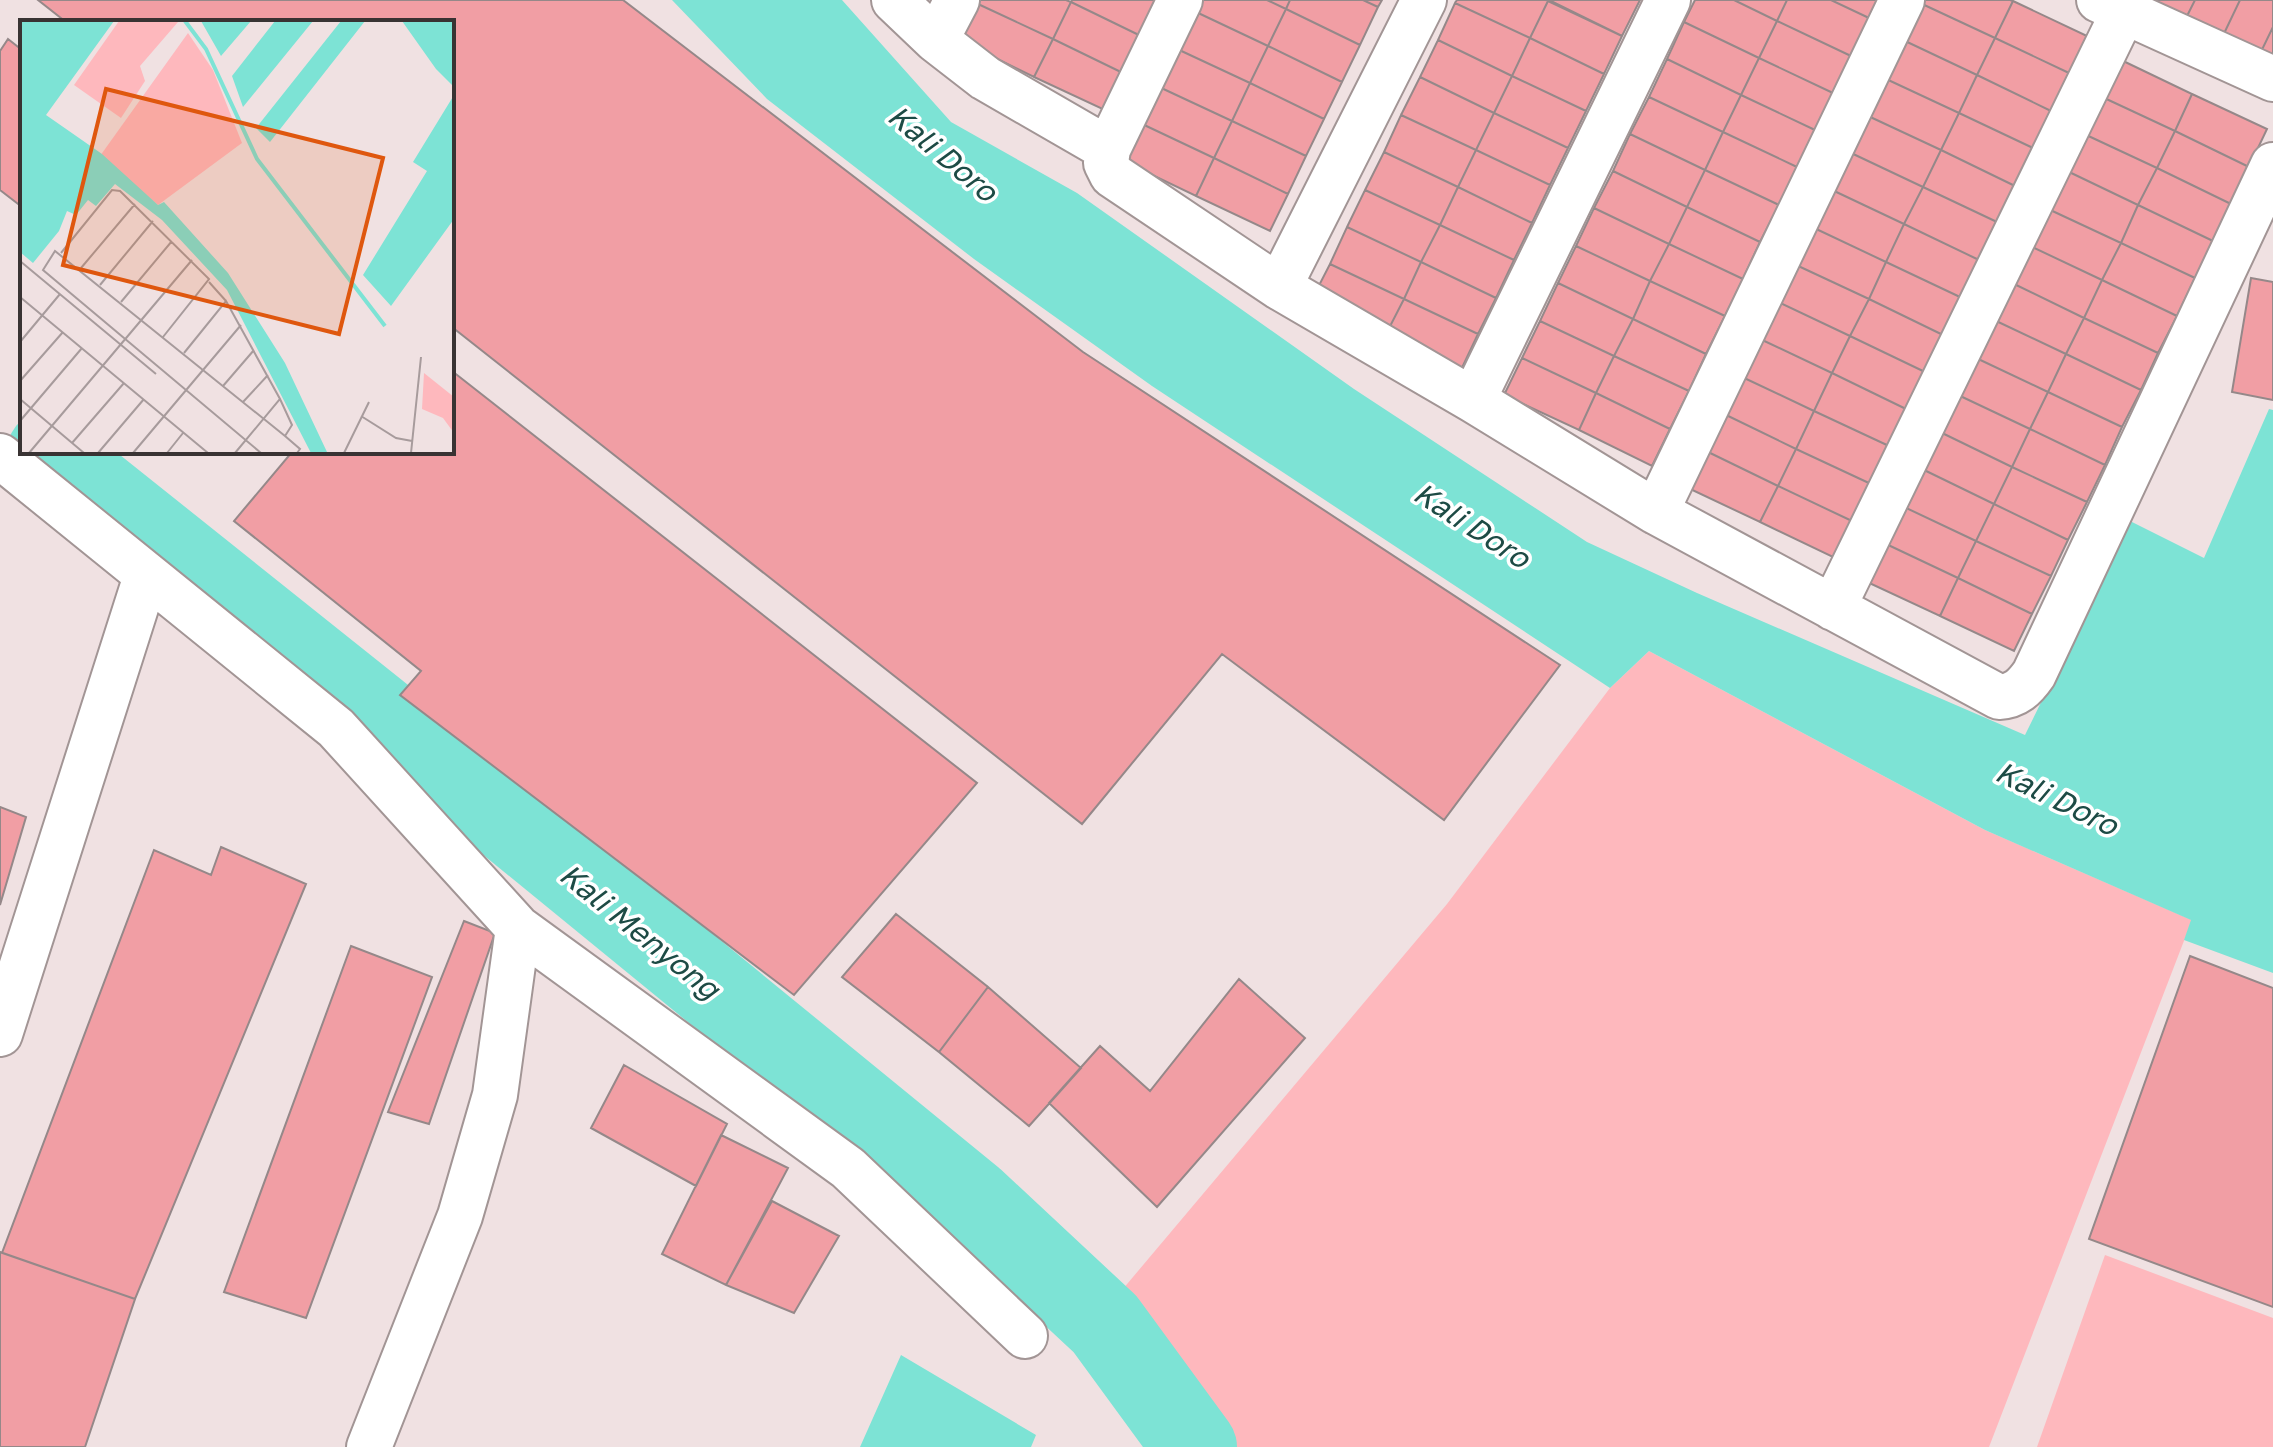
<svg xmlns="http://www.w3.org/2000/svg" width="2273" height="1447" font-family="'Golos Text',sans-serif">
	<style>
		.green { fill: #feb8bd }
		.water { fill: #7de3d5 }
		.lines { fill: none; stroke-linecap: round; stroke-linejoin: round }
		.river { stroke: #7de3d5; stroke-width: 84 }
		.building { fill: #f19ea4; stroke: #958889; stroke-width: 2 }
		.minor-casing { stroke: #a29595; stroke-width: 48 }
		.minor { stroke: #fff; stroke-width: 44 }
		.labels { text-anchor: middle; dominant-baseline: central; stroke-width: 7; stroke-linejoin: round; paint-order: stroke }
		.water-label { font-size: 30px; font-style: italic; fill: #1d4b45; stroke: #fff }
		.inset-river { fill: none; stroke: #7de3d5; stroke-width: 4 }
		.inset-road { fill: none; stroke: #a79b9c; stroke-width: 2 }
		.view { fill: #df570e; fill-opacity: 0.15; stroke: #df570e; stroke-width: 4 }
		.inset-edge { fill: none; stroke: #393333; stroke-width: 4 }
	</style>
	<rect width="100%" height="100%" fill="#f0e1e2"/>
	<path class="green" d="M1649,651L1985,830L2192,920L1989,1447H1233L1117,1296L1447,904L1610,688Z
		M2105,1255L2273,1318V1447H2037Z"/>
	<path class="water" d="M672,0H842L951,122L1077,193L1354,389L1587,542L1697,593L2025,735L2130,521L2204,558L2269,409L2273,410V973L2184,940L2191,920L1985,830L1649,651L1610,688L1152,386L974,259L767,99Z
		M901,1355L1036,1435L1031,1447H860Z"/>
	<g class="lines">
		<path class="river" d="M49,452L376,713L972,1200L1105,1324L1195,1447"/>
	</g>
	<path class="building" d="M38,0H623L1083,352L1560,665L1444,820L1222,654L1082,824L452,327V22H66Z
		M980,0H1066L1071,2L1053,39L978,4Z
		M1072,0H1163L1145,38L1071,2Z
		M1199,0H1267L1286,9L1268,46L1194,11Z
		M1267,0H1290L1286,9Z
		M1290,0H1363L1378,7L1360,45L1286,9Z
		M1363,0H1382L1378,7Z
		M1457,0H1546L1548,1L1530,38L1455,3Z
		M1549,0H1640L1622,36Z
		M1695,0H1734L1777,21L1759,58L1684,22Z
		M1734,0H1787L1777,21Z
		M1787,0H1831L1869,18L1851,56L1777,21Z
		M1831,0H1878L1869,18Z
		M1922,0H2010L2013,1L1995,38L1920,3Z
		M2148,0H2195L2182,26Z
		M2195,0H2240L2219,44L2182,26Z
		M2240,0H2273V27L2256,62L2219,44Z
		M1548,1L1622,36L1604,74L1530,38Z
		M2013,1L2087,36L2069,73L1995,38Z
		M1071,2L1145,38L1127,75L1053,39Z
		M1455,3L1530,38L1512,76L1438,40Z
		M1920,3L1995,38L1977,75L1903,40Z
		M978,4L1053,39L1034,77L961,41Z
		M1286,9L1360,45L1342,82L1268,46Z
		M1194,11L1268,46L1250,83L1175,48Z
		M1777,21L1851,56L1833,93L1759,58Z
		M1684,22L1759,58L1741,95L1667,59Z
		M2273,27V71L2256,62Z
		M1530,38L1604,74L1586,111L1512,76Z
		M1995,38L2069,73L2051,111L1977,75Z
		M8,39L22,50V207L0,190V51Z
		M1053,39L1127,75L1109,112L1034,77Z
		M1438,40L1512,76L1494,113L1420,77Z
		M1903,40L1977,75L1959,113L1884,78Z
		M1268,46L1342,82L1324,119L1250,83Z
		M1175,48L1250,83L1232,121L1157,86Z
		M1759,58L1833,93L1815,130L1741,95Z
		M1667,59L1741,95L1723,132L1649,97Z
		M2119,59L2192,94L2175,131L2100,96Z
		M1977,75L2051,111L2033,148L1959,113Z
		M1512,76L1586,111L1568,148L1494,113Z
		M1420,77L1494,113L1476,150L1401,115Z
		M1884,78L1959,113L1941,150L1866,115Z
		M1250,83L1324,119L1306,156L1232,121Z
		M1157,86L1232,121L1214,158L1140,123Z
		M2192,94L2267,129L2249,167L2175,131Z
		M1741,95L1815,130L1797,167L1723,132Z
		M2100,96L2175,131L2157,168L2082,133Z
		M1649,97L1723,132L1705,170L1630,134Z
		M1494,113L1568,148L1550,185L1476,150Z
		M1959,113L2033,148L2015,186L1941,150Z
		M1401,115L1476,150L1458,187L1384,152Z
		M1866,115L1941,150L1923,187L1849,152Z
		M1232,121L1306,156L1288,194L1214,158Z
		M1140,123L1214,158L1196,196L1121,160Z
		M2175,131L2249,167L2231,204L2157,168Z
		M1723,132L1797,167L1779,205L1705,170Z
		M2082,133L2157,168L2138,205L2065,170Z
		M1630,134L1705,170L1687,207L1613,171Z
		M1476,150L1550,185L1532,223L1458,187Z
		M1941,150L2015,186L1997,222L1923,187Z
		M1384,152L1458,187L1440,225L1365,190Z
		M1849,152L1923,187L1904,224L1830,189Z
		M1214,158L1288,194L1270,231L1196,196Z
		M2157,168L2231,204L2213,241L2138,205Z
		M1705,170L1779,205L1760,242L1687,207Z
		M2065,170L2138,205L2121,243L2046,208Z
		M1613,171L1687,207L1669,244L1594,208Z
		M1458,187L1532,223L1514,260L1440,225Z
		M1923,187L1997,222L1979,260L1904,224Z
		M1830,189L1904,224L1886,262L1812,227Z
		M1365,190L1440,225L1421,262L1347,227Z
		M2138,205L2213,241L2195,278L2121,243Z
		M1687,207L1760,242L1743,279L1669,244Z
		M1594,208L1669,244L1650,281L1576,246Z
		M2046,208L2121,243L2102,280L2028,245Z
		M1904,224L1979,260L1960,297L1886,262Z
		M1440,225L1514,260L1496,298L1421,262Z
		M1347,227L1421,262L1404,299L1330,264Z
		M1812,227L1886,262L1869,299L1794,264Z
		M2121,243L2195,278L2177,316L2102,280Z
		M1669,244L1743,279L1725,316L1650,281Z
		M2028,245L2102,280L2084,318L2010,282Z
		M1576,246L1650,281L1633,319L1558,283Z
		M1421,262L1496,298L1478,334L1404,299Z
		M1886,262L1960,297L1943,335L1869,299Z
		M1330,264L1404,299L1385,336L1311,301Z
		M1794,264L1869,299L1850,336L1776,301Z
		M2251,278L2273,282V400L2232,392Z
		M2102,280L2177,316L2158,353L2084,318Z
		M1650,281L1725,316L1706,354L1633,319Z
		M2010,282L2084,318L2066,354L1992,319Z
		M1558,283L1633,319L1614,356L1540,321Z
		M1404,299L1478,334L1460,372L1385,336Z
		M1869,299L1943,335L1925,372L1850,336Z
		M1776,301L1850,336L1832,373L1758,338Z
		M2084,318L2158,353L2141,390L2066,354Z
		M1633,319L1706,354L1689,391L1614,356Z
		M1992,319L2066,354L2048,392L1974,357Z
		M1540,321L1614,356L1596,393L1522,358Z
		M1850,336L1925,372L1906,409L1832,373Z
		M1758,338L1832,373L1814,411L1740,376Z
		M2066,354L2141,390L2122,427L2048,392Z
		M1614,356L1689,391L1670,429L1596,393Z
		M1974,357L2048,392L2030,429L1956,394Z
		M1522,358L1596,393L1579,430L1504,395Z
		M452,371L977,783L794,995L400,695L421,671L234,521L292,452H452Z
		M1832,373L1906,409L1889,446L1814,411Z
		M1740,376L1814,411L1796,449L1722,413Z
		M2048,392L2122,427L2105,465L2030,429Z
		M1596,393L1670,429L1652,466L1579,430Z
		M1956,394L2030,429L2012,467L1938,431Z
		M1814,411L1889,446L1871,484L1796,449Z
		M1722,413L1796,449L1778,486L1704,450Z
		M2030,429L2105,465L2087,502L2012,467Z
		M1938,431L2012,467L1994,504L1920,468Z
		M1796,449L1871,484L1852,521L1778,486Z
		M1704,450L1778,486L1760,522L1686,487Z
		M2012,467L2087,502L2068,540L1994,504Z
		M1920,468L1994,504L1976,541L1902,506Z
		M1778,486L1852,521L1835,558L1760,522Z
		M1994,504L2068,540L2051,576L1976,541Z
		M1902,506L1976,541L1958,578L1884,543Z
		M1976,541L2051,576L2032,614L1958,578Z
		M1884,543L1958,578L1940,616L1865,581Z
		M1958,578L2032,614L2014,651L1940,616Z
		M0,807L26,817L0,905Z
		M221,847L306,884L135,1299L2,1253L154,850L211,875Z
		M896,914L988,987L939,1052L842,977Z
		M464,921L495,933L429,1124L388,1112Z
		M351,946L432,977L306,1318L224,1292Z
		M2190,956L2273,988V1307L2089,1239Z
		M1239,979L1305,1038L1157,1207L1049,1103L1100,1046L1150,1091Z
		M988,987L1081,1068L1029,1126L939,1052Z
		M624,1065L727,1124L696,1186L591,1128Z
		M721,1135L788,1168L726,1285L662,1254Z
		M772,1201L839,1236L794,1313L726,1285Z
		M0,1252L135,1299L85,1447H0Z"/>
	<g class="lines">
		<defs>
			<path id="minor" d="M894,0L936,40L957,0
				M1180,0L1108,149L1106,163L1112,175L1279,287L1473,400L1656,512L1999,697C2016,696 2025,687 2034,674L2273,165
				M2099,0L2273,79
				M936,40L985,78L1108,149
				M1279,287L1424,0
				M1473,400L1668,0
				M0,456L336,728L518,928L848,1168L1025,1336
				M1656,512L1902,0
				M1833,608L2123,13
				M0,1034L146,576
				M369,1447L460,1216L495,1095L518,928"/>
		</defs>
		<use href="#minor" class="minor-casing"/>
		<use href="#minor" class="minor"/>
	</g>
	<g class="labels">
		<g class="water-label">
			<text transform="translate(943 153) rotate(40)">Kali Doro</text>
			<text transform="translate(1472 525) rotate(33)">Kali Doro</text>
			<text transform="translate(2057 798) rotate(26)">Kali Doro</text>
			<text transform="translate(640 931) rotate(39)">Kali Menyong</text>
		</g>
	</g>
	<g transform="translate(20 20)">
		<rect width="434" height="434" fill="#f0e1e2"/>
		<path d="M99,1L158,2L120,46L125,61L101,98L54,65ZM168,13L193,50L222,123L138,185L80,136ZM404,353L434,377V413L423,398L402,389Z" fill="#feb8bd"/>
		<path d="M0,1H94L26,95L82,134L138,185L144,182L208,253L265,343L307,432L291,433L207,270L142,200L95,164L76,186L68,180L56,195L47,191L39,211L13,243L0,232ZM181,1H231L201,36ZM255,1H293L223,87L212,56ZM321,1H345L250,122L236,108ZM382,1H434V67L416,49ZM434,75V199L371,286L343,255L407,151L393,142Z" fill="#7de3d5"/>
		<path class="inset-river" d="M165,1L186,29L237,139L365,306"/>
		<path class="inset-road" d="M41,233L92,170L100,171L189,259L143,317M0,241L136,354M61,248L115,184M189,262L206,281M80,265L133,201M0,277L188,433M101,282L152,221M0,322L40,274M164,333L206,281L260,379L215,433M0,361L43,312M203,366L234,330M0,379L64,433M260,379L272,405L265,416M223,382L248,355M341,396L376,418L392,421M0,401L62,328M52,423L104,363M9,433L172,240M78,433L124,379M113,433L221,305M147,433L163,413M241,433L23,250L35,231L265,416L280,429L277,433M324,433L349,382M391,433L401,337"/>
		<path class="view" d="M86,69L363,138L319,314L43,245Z"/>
		<rect width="434" height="434" class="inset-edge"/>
	</g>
</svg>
